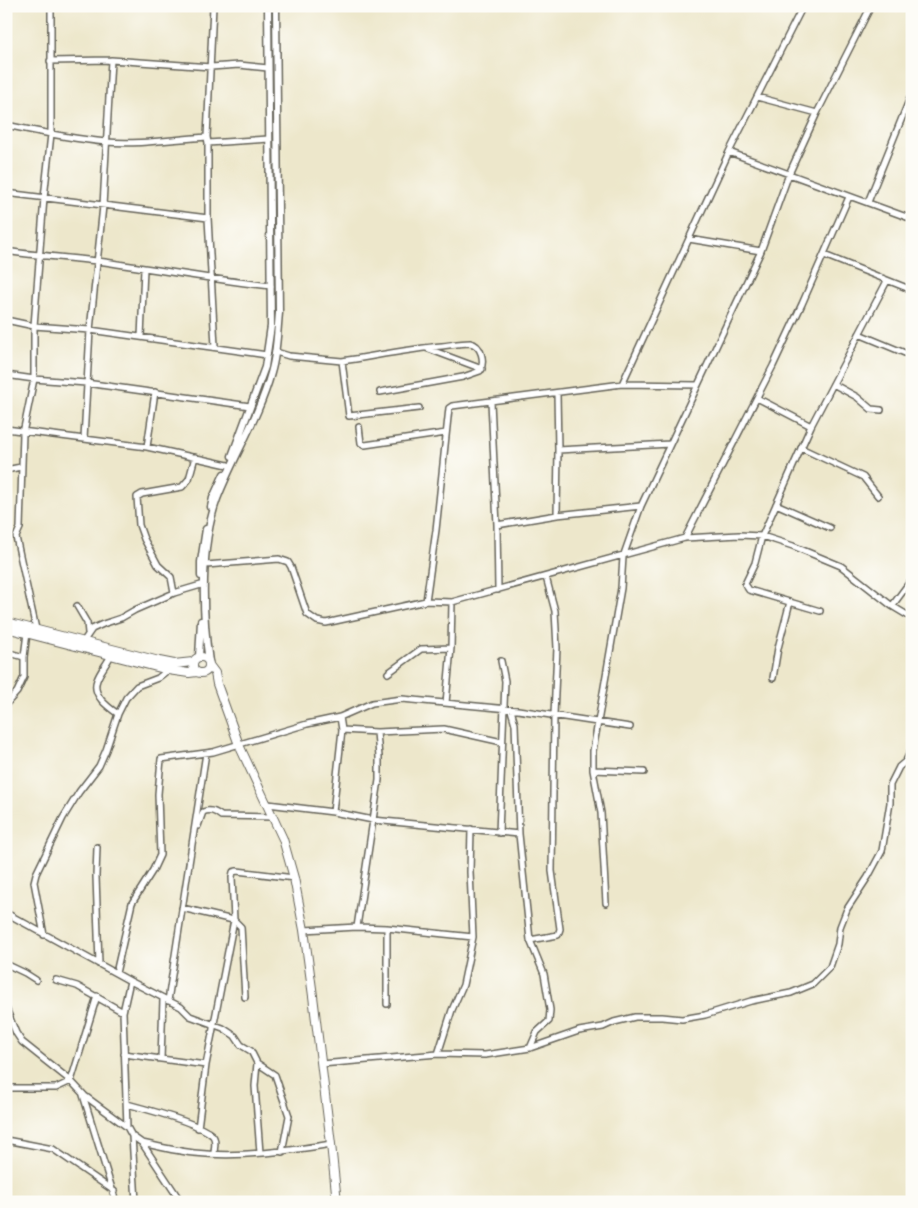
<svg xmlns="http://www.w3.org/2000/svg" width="918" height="1208" font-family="'Patrick Hand',sans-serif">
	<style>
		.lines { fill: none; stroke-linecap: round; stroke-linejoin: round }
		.minor-casing { stroke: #656359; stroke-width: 8 }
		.tertiary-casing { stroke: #656359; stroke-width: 9 }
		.secondary-casing { stroke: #656359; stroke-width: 10 }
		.minor { stroke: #fff; stroke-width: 5 }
		.tertiary { stroke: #fff; stroke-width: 6 }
		.secondary { stroke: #fff; stroke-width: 8 }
	</style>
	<rect width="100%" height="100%" fill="#fdfcf7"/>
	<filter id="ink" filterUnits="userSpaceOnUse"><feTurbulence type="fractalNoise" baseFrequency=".02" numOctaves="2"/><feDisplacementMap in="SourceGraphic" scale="10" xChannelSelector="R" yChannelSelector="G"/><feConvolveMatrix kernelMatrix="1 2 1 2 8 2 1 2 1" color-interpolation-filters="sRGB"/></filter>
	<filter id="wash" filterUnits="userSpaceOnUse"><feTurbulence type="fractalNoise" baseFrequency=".0096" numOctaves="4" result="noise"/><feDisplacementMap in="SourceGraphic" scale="20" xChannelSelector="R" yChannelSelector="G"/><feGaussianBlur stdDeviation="1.12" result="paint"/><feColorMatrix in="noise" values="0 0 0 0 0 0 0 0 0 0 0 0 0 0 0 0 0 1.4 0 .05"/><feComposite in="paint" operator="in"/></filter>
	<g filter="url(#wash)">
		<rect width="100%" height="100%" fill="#ede7cb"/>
	</g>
	<g filter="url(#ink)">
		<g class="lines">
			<defs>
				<path id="minor" d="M213,6L207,137L208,143V218L215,346
					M50,61L111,60L211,67L239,65L268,68
					M757,97L817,113
					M6,125C39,132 72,139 106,142C139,145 173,139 207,137
					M208,143L269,139
					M729,152L912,219
					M6,193L208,218
					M868,202L912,93
					M689,239L761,251
					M6,251C37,256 67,257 97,261C156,269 213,280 271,286
					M824,255L912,290
					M6,320L34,326L90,330L267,355
					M859,334L912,356
					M141,337L144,269
					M426,348L482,369
					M276,352L289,356L342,361L349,416L419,408
					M342,361C375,356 409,349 442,346C451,345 461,343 470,343C482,345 485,362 480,371L463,377L380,392
					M6,375L34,379L86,383L250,406
					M622,384L729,152L803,6
					M833,384L857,397L871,409L881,410
					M757,398L811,426
					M491,402L497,525L498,590
					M359,427L361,443L365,445L446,433
					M6,429L147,447L228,465
					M84,439L90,330L103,206L111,60
					M147,447L155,392
					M801,448L863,477L878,496
					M558,450L670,444
					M6,470L21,467
					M776,504L830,528
					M557,515L558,450L557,393
					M497,525L557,515L641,506
					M685,538L773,366L802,304L849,197
					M206,565L279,559L288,562L291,567L307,614L317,621L326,623L426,601L452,602L685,538L739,535L762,536L793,546L841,566L892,606L912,618
					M174,593L171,577L158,565L144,539L139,525L137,497L142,494L182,487L189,479L195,457
					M426,601L436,530L449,408L452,406L622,384L698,385
					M77,606L87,623L88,633
					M892,606L912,579
					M820,611L749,590L745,584L755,563L762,536L811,426L887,281
					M36,629L16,537L20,528L23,433L34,379V326L44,198L51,134V6
					M83,642L92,629L103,624L121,618L135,610L174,593L201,585
					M6,652L24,657
					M111,655C107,664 100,671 97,680C91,695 108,707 118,714
					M388,673L421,649L451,648
					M773,678L778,648L790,602
					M446,703L451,648L452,602
					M6,704L17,692L24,677V657L27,633
					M511,710L515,724L519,834L530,940L544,974L550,1010L549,1021L537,1032L530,1048
					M342,730L377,732L444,729L502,742
					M593,770L644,772
					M268,804L333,812L373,820L519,834
					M333,812L342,730L340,717
					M198,826L203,812C210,809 215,811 221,816L273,817
					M499,833L505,681L501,661
					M97,847L96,876L99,964
					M606,903L601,813L593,770V751L621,588L623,557L641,506L761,251L789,174L817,113L871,6
					M182,908L233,920
					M6,913L130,981L181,1007L190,1016L223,1028L235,1036L241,1045L251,1051L257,1063L275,1075L289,1116L282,1152
					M234,920L241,927L245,997
					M357,927L379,780V757L377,732
					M387,928V1004
					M304,930L357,927L387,928L473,937
					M44,935L34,882L36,874L63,818L79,792L99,766L106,750L118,714L126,698L137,686L158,678L168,670
					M530,940L558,935L560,929L552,871L554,715L557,648L555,611L546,577
					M6,964L25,973L36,980
					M116,973L132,903L153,870L160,855L158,794L161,759L213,752L307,724L340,717L372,703L402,699L518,710L630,727
					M56,980L77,986L123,1012
					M168,1001L206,753
					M6,1008L16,1033L22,1042L71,1081L85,1096L127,1127L132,1136L142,1143L181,1202
					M124,1054L206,1065
					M438,1054L452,1010L463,985L473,937L470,872L471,829
					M161,1059L163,999
					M257,1063L255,1086L260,1153
					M321,1064L438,1054L485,1055L530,1048L579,1031L603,1027L614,1022L635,1017H662L682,1019L705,1015L751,1001L791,993L813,984L830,967L838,944L840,927L847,909L868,877L882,851L890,803V785L899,767L906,761L912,748
					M6,1088H56L71,1081L97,996
					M83,1095L116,1202
					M127,1104C146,1109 199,1123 212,1135C217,1139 214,1149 214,1154
					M127,1127L123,1012L130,981
					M198,1128L206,1065L234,920L232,877L233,872L237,871L294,878
					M132,1136L136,1202
					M6,1140L53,1149L114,1191
					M142,1143C159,1147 177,1151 194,1153C240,1158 287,1151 331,1144"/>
				<path id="tertiary" d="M232,456L265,367L271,326L268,6
					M211,507L213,498L224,474
					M201,576V562L206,529
					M199,657L201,621
					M209,662C202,613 200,545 217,499C233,457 259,417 271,373C277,353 277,333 279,313L276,6"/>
				<path id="secondary" d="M6,622L159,661L174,664L193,662
					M6,628L168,670L189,673L197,672
					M193 665a8 8 0 1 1 16 0a8 8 0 1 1-16 0Z
					M209,665L215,673L217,684L239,745L283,839L294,878L304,930L313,996L331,1144L337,1202"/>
			</defs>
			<use href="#minor" class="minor-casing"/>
			<use href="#tertiary" class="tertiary-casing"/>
			<use href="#secondary" class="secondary-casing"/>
			<use href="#minor" class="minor"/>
			<use href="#tertiary" class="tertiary"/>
			<use href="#secondary" class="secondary"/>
		</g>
	</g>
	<rect width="918" height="1208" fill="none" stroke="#fdfcf7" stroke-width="25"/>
</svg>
